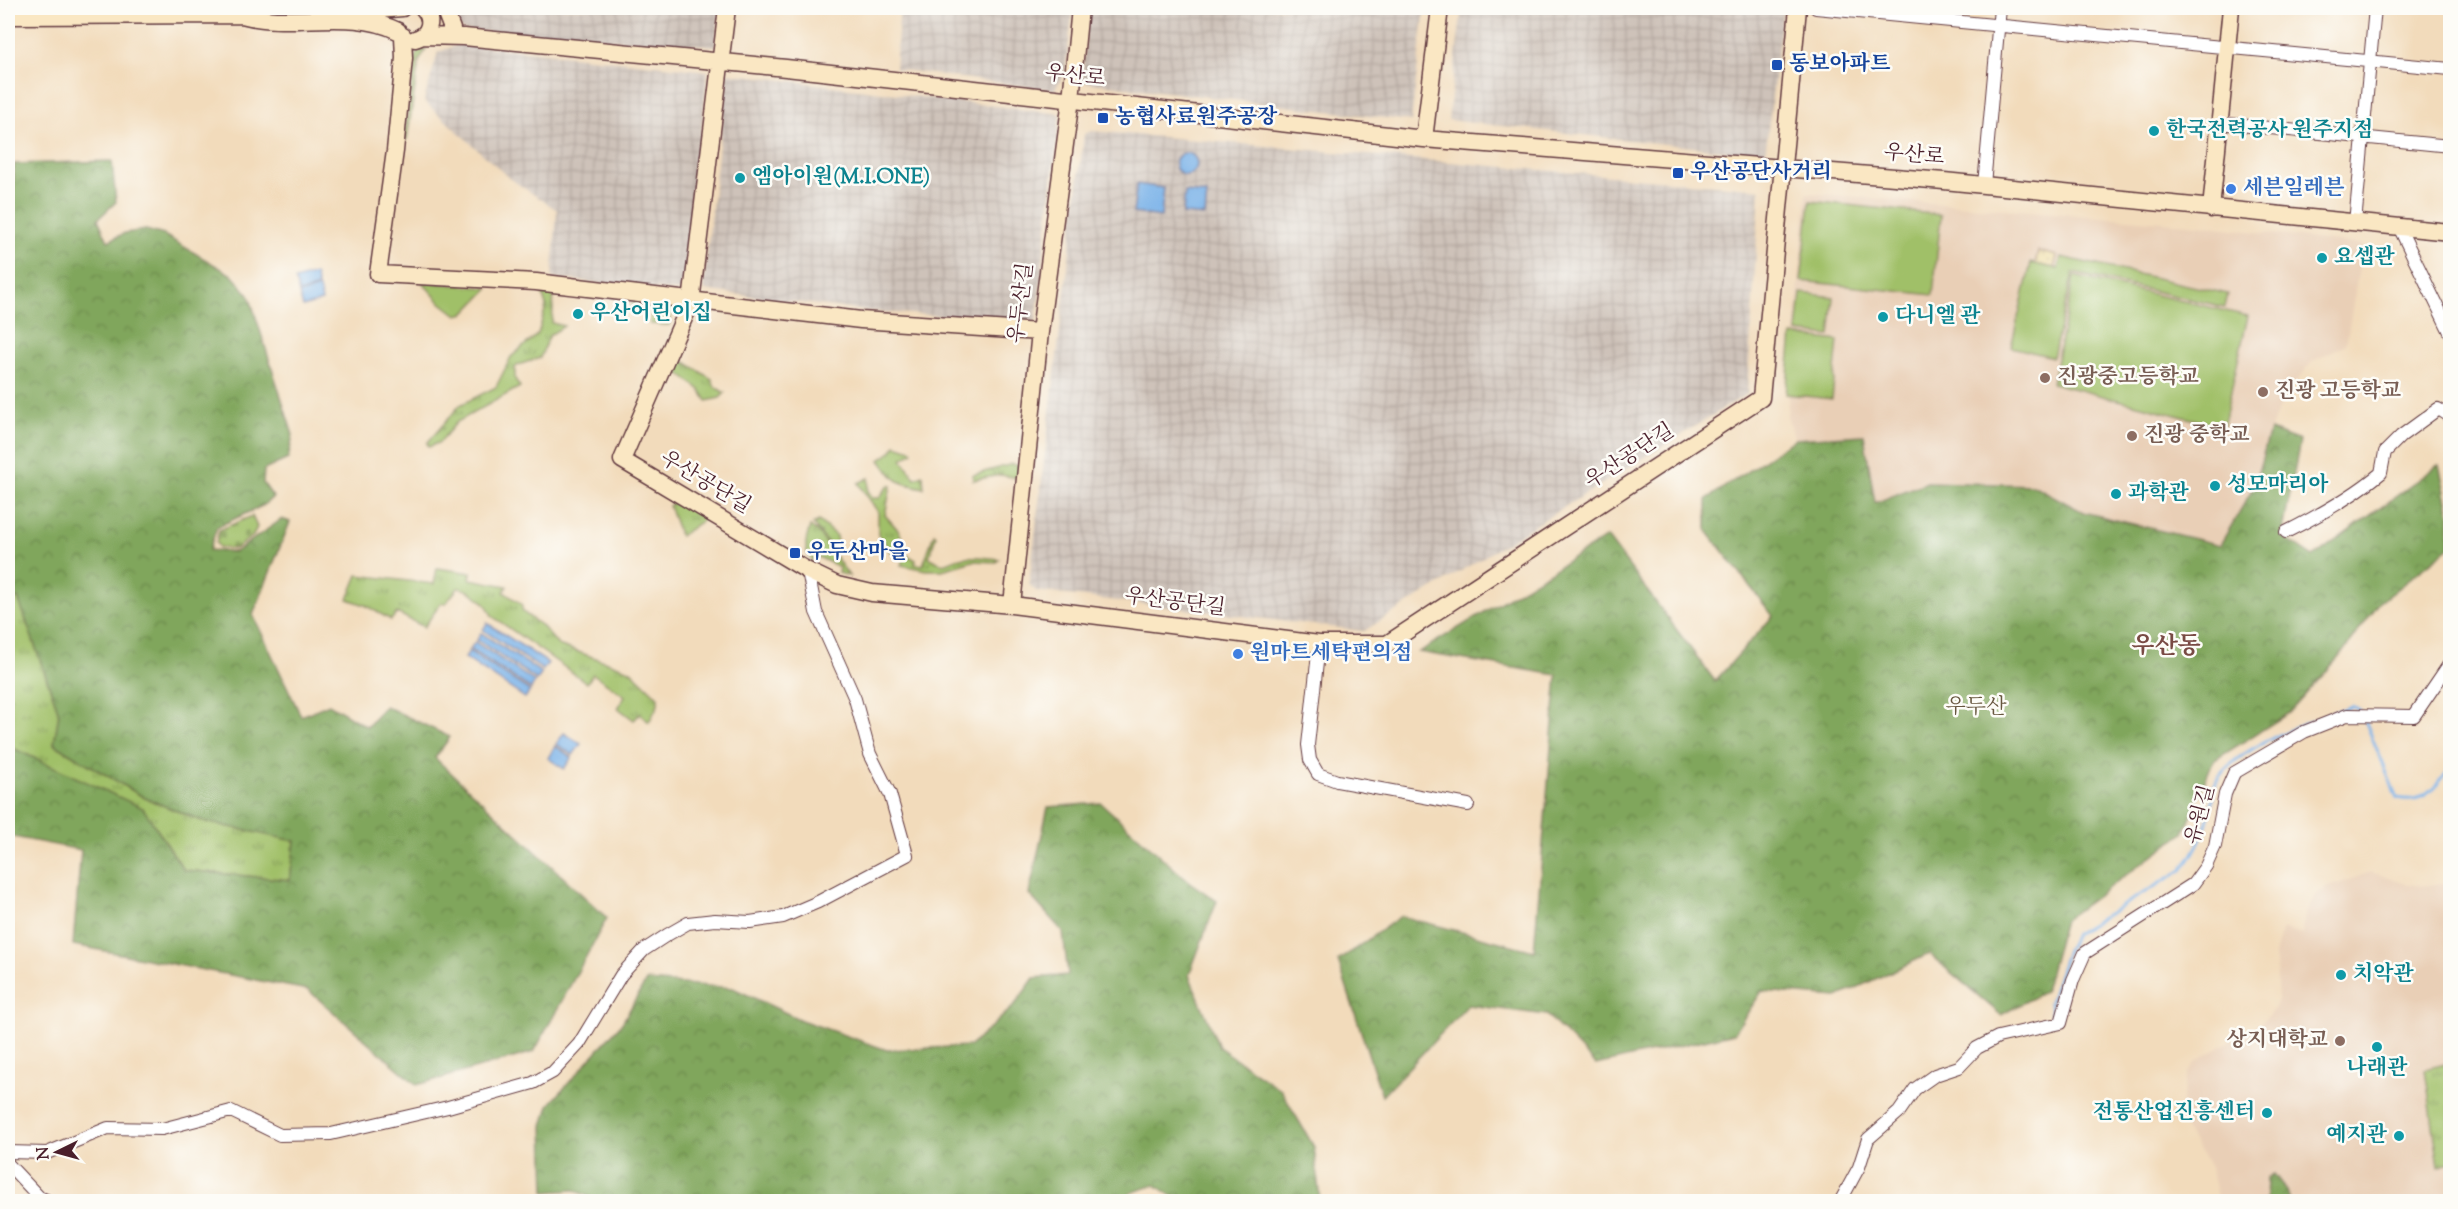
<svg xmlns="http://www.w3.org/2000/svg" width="2458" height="1209" font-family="'Sorts Mill Goudy','Noto Serif KR',serif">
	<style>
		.built { fill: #e9cfb6 }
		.industrial { fill: url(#industrial-grid) }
		.grass { fill: url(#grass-tufts); stroke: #75704a; stroke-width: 1.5 }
		.forest { fill: url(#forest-crowns); stroke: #656244; stroke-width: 1.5 }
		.sand { fill: url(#sand-dots); stroke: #9c7c64; stroke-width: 1.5 }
		.cemetery { fill: url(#cemetery-stones); stroke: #75704a; stroke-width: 1.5 }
		.garden { fill: #a0c068; stroke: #75704a; stroke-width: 1.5 }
		.water { fill: #78b1e8; stroke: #61688a; stroke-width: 1.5 }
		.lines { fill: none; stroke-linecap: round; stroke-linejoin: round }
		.stream { stroke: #78b1e8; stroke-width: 3 }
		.street-casing { stroke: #633b41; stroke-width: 14 }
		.secondary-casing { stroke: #633b41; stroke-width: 19 }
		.street { stroke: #fff; stroke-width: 12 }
		.secondary { stroke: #fae7c3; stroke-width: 16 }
		.transit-dot { fill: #1a4fb4; stroke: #fdfcf7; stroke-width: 2 }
		.culture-dot { fill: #0f9aa8; stroke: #fdfcf7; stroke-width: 2 }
		.shop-dot { fill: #3f7fe0; stroke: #fdfcf7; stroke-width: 2 }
		.education-dot { fill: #8d6e63; stroke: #fdfcf7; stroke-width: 2 }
		.labels { text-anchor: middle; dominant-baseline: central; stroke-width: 5; stroke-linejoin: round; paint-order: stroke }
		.transit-label { font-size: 21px; font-weight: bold; fill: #164399; stroke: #fdfcf7; text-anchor: start }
		.street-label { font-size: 21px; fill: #4a1f2b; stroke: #fdfcf7 }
		.culture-label { font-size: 21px; font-weight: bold; fill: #0d838f; stroke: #fdfcf7; text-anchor: start }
		.shop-label { font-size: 21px; font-weight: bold; fill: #366cbe; stroke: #fdfcf7; text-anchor: start }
		.education-label { font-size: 21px; font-weight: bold; fill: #785e54; stroke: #fdfcf7; text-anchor: start }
		.park-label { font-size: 21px; fill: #685740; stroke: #fdfcf7 }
		.quarter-label { font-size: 24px; font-weight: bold; fill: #794a44; stroke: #fdfcf7 }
	</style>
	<defs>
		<pattern id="industrial-grid" width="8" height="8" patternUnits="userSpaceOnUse" patternTransform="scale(1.5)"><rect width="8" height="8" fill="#cec2b9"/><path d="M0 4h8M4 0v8" fill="none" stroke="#b2a69f"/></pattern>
		<pattern id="grass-tufts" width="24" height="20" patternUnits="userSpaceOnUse" patternTransform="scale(1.5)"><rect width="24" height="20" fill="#a0c068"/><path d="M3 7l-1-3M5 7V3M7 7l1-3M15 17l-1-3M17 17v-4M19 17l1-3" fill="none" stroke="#849b56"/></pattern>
		<pattern id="forest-crowns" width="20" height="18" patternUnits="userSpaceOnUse" patternTransform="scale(1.5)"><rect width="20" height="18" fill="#80a65c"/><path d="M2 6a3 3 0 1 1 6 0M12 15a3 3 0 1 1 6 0" fill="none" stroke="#6b874c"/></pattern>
		<pattern id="sand-dots" width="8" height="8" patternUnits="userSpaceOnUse" patternTransform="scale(1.5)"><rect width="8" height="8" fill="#eeda9e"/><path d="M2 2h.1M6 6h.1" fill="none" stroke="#cebb88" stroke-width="1.8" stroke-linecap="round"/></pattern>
		<pattern id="cemetery-stones" width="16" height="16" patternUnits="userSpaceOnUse" patternTransform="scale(1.5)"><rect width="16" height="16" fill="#a0c068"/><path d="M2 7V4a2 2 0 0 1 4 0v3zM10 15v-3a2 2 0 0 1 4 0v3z" fill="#849b56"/></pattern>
	</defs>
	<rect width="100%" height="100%" fill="#fdfcf7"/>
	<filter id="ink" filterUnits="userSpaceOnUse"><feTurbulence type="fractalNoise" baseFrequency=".0167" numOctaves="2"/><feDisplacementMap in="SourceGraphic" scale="12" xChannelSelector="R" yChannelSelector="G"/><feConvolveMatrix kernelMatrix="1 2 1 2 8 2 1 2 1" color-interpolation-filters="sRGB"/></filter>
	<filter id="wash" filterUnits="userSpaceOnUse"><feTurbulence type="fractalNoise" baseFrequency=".008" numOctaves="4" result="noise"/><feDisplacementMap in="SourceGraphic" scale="24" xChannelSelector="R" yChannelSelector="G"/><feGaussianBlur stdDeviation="1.35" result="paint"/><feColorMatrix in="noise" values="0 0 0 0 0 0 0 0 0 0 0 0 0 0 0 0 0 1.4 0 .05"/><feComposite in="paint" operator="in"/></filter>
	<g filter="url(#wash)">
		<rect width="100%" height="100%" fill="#f2dbbb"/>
		<path class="built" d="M1807,193L2200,225L2363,245L2346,344L2313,361L2285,395L2270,430L2255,487L2220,546L2083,512L2033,485L1927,482L1875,504L1864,436L1795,439L1787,416Z
			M2371,872L2403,883L2421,886L2450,882V1201H2218L2210,1167L2181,1123V1105L2187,1073L2195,1062L2262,1022L2274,1009L2278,999L2275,954L2282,929L2302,935L2305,914L2316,894L2326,888Z"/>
		<path class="industrial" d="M454,8H721L715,46L464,30L456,24Z
			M900,8H1073L1065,74L1054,90L895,69Z
			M1088,8H1425L1411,121L1082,82Z
			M1462,8H1783L1765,155L1448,120Z
			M461,44L708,71L684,288L678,291L552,278L557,210L509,178L424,101L438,52Z
			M727,73L1060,114L1036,321L1031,322L867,311L703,290Z
			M1092,131L1760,189L1747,394L1364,631L1036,591L1029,584L1084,134Z"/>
		<path class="grass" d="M542,293L554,294L552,323L564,326L550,335L540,358L518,365L515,368V379L520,387L457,422L440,442L429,447L427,443L460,405L496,387L511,357L538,334L546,306Z
			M632,302L673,306L669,325L650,324L651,309L631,308Z
			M677,357L712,379L715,387L725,393L720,398L707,401L700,390L672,367Z
			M896,445L912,450L913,452L902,459L915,478L923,475L924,488C897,483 897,483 880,460L891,452Z
			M1012,464L1019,466L1018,478L1001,475L973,480V475Z
			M869,478L868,491L872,498H879L889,485L891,486L885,515L899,531L904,544L897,559L878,535V512L858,483Z
			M677,499L706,518L680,536L669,506Z
			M819,521L836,536L837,543L832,549L813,524Z
			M810,527L818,532L849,576L838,573L839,567L816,556L813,561C802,550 806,539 810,527Z
			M934,534L936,536L929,557C949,570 945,560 964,557C976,556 987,558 999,559L996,562L973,561L942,570H926L901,565L906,554L916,560L915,564L923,565Z
			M437,568L471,573L470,579L507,586L504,592L521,604L523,612L543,627L558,645L630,670L658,697V705L649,722L640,714L634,720L618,708L625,696L593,674L587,683L492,616C488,603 471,589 458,588L445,604L441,603L424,627L397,613L391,620L365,605L348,599L358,575L434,584Z
			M18,597L59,713L54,744L145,798L202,821L295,841L290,880L184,870L142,808L8,746V602Z
			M2450,1063V1162L2439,1167L2425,1069Z"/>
		<path class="forest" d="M112,161L116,202L98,219L108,241L125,233L146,230L164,235L232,275L249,295L293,435L288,459L264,470L263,483L273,497L264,505L217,527L209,550L235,552L282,519L290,522L253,615L301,716L329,704L367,727L385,706L450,737L435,758L607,918L534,1052L417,1085L308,990L73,945L81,850L8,836V746L143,808L184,870L290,880L295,841L202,821L145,798L54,744L59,713L18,598L8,602V243H12L14,164Z
			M2270,430L2300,441L2282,536L2313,557L2439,465L2450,514V547L2379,603L2339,657L2289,713L2213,761L2184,833L2064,920L2045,991L2001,1015L1929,954L1837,997L1762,991L1734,1033L1596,1065L1547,1015L1468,1005L1382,1096L1338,961L1401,916L1534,951L1557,675L1419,652L1607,537L1715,681L1773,616L1707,531V499L1795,439L1864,435L1875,503L1927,482L2033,485L2083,512L2220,545L2254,487Z
			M1101,803L1188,881L1217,901L1189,975L1219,1047L1281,1090L1314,1147L1320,1201H1179L1155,1185L1130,1193L1128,1202H599L575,1190L545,1192L543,1126L549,1105L622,1023L646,981L733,988L801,1020L887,1050L970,1046L1014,1006L1034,978L1068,975L1063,932L1029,894L1048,807Z
			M2274,1174L2287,1191L2290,1201H2266L2267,1178Z"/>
		<path class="sand" d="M2038,251L2057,256L2054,268L2035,264Z"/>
		<path class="cemetery" d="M252,516L257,527L253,536L235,549L219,547L216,543L219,530Z"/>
		<path class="garden" d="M423,49H426L419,61L407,139L404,140L416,54Z
			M1810,201L1941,215L1933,295L1801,281Z
			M2061,257L2228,294L2225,307L2073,273L2053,357L2011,347L2031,263L2058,269Z
			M2074,276L2248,316L2223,427L2052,383Z
			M422,282L489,288L465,313L457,315L439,301Z
			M1801,293L1834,297L1830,336L1797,332Z
			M1792,335L1838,341L1832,399L1786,394Z"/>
		<path class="water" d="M1175 164a11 11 0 1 1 22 0a11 11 0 1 1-22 0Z
			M1137,184L1164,188L1161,217L1133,213Z
			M1185,192L1207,194L1205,216L1183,214Z
			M315,274L318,287L299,293L295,280Z
			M319,288L322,301L303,307L299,294Z
			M487,623L548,663L543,670L483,630Z
			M481,633L542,673L537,680L477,640Z
			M475,642L535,682L531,689L470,649Z
			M469,651L530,691L525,698L465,658Z
			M564,733L581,744L573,755L556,744Z
			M555,746L572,757L564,769L548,758Z"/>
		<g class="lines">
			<path class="stream" d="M2364,718L2397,798C2426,804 2433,789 2450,769
				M2052,1022L2050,1002L2066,953L2075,934L2182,870C2195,853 2205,832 2210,812C2213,802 2212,789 2217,780C2236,747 2316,719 2352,706L2359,710"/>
		</g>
	</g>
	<g filter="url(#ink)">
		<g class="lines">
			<defs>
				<path id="street" d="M1816,8L2450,69
					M2219,123L2450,146
					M1984,185L2000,8
					M2355,223L2375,8
					M2399,227L2450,332
					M2286,532C2320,515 2352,497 2381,473L2385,452L2401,436L2438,409L2450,417
					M1319,644L1308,745L1310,760L1318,774L1337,781L1468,805
					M8,1152L47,1153L108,1128L162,1129L231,1111L280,1135L331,1134L448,1107L533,1083L553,1072L579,1044L621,975L644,950L667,935L688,923L715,920L750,922L783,917L818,902L907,855L890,794L870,754L855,699L816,612L808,571
					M8,1164L39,1197L51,1202
					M1840,1202L1859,1167L1868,1139L1899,1112L1915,1089L1935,1075L1959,1067L1977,1048L1998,1037L2061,1023L2073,980L2085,953L2193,884L2206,866L2215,846L2225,794L2234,773L2304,732L2347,715L2414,716L2450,663"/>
				<path id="secondary" d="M447,8V16L452,29
					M727,8L691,302L622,460L808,571L837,585L872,593L1012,605L1319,644H1387L1761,398L1798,8
					M346,10H378L402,8
					M8,16L242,15C292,29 350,7 398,31
					M403,36L404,58L395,151L378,274L536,282L861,320L1040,332
					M422,36L464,37L786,68L1424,139L1944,181L2450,232
					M415,39C430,35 434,19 423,8
					M1424,139L1440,8
					M2211,209L2231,8
					M1012,605L1040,332L1071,99L1080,8"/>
			</defs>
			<use href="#street" class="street-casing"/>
			<use href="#secondary" class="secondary-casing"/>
			<use href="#street" class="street"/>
			<use href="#secondary" class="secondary"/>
		</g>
	</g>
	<g class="transit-dot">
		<rect x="1771" y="59" width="12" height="12" rx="3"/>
		<rect x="1097" y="112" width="12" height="12" rx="3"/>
		<rect x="1672" y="167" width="12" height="12" rx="3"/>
		<rect x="789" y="547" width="12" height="12" rx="3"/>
	</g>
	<g class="culture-dot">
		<circle cx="2154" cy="131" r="6"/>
		<circle cx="740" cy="178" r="6"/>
		<circle cx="2322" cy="258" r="6"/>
		<circle cx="578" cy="314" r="6"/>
		<circle cx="1883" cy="317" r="6"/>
		<circle cx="2215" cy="486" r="6"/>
		<circle cx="2116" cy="494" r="6"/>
		<circle cx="2341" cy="975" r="6"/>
		<circle cx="2377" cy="1047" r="6"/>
		<circle cx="2267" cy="1113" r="6"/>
		<circle cx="2399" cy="1136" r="6"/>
	</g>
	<g class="shop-dot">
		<circle cx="2231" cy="189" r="6"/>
		<circle cx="1238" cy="654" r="6"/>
	</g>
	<g class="education-dot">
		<circle cx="2045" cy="378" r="6"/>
		<circle cx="2263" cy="392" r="6"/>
		<circle cx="2132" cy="436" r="6"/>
		<circle cx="2340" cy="1041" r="6"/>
	</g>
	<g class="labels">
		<g class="transit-label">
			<text x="1789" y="65">동보아파트</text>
			<text x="1115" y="118">농협사료원주공장</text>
			<text x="1690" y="173">우산공단사거리</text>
			<text x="807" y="553">우두산마을</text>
		</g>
		<g class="street-label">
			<text transform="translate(1075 77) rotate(6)">우산로</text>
			<text transform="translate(1914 156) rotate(5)">우산로</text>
			<text transform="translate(1022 303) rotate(-83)">우두산길</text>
			<text transform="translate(1630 457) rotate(-33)">우산공단길</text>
			<text transform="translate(705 483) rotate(31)">우산공단길</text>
			<text transform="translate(1175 603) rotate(7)">우산공단길</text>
			<text transform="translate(2201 815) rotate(-75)">유원길</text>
		</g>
		<g class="culture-label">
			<text x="2166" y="131">한국전력공사 원주지점</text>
			<text x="752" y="178">엠아이원(M.I.ONE)</text>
			<text x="2334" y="258">요셉관</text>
			<text x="590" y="314">우산어린이집</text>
			<text x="1895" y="317">다니엘 관</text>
			<text x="2227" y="486">성모마리아</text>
			<text x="2128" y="494">과학관</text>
			<text x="2353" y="975">치악관</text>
			<text x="2377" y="1069" text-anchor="middle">나래관</text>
			<text x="2255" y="1113" text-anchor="end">전통산업진흥센터</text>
			<text x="2387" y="1136" text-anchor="end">예지관</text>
		</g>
		<g class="shop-label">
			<text x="2243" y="189">세븐일레븐</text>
			<text x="1250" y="654">원마트세탁편의점</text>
		</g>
		<g class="education-label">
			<text x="2057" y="378">진광중고등학교</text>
			<text x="2275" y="392">진광 고등학교</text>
			<text x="2144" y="436">진광 중학교</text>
			<text x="2328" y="1041" text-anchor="end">상지대학교</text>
		</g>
		<g class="park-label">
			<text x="1976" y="708">우두산</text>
		</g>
		<g class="quarter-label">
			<text x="2166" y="647">우산동</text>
		</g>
	</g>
	<rect width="2458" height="1209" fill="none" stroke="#fdfcf7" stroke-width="30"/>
	<g transform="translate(57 1152) rotate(265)" stroke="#fdfcf7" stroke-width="4.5" paint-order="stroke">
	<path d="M0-4.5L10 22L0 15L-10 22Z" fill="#4a1f2b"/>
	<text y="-9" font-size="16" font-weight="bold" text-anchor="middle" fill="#4a1f2b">N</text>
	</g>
</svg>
